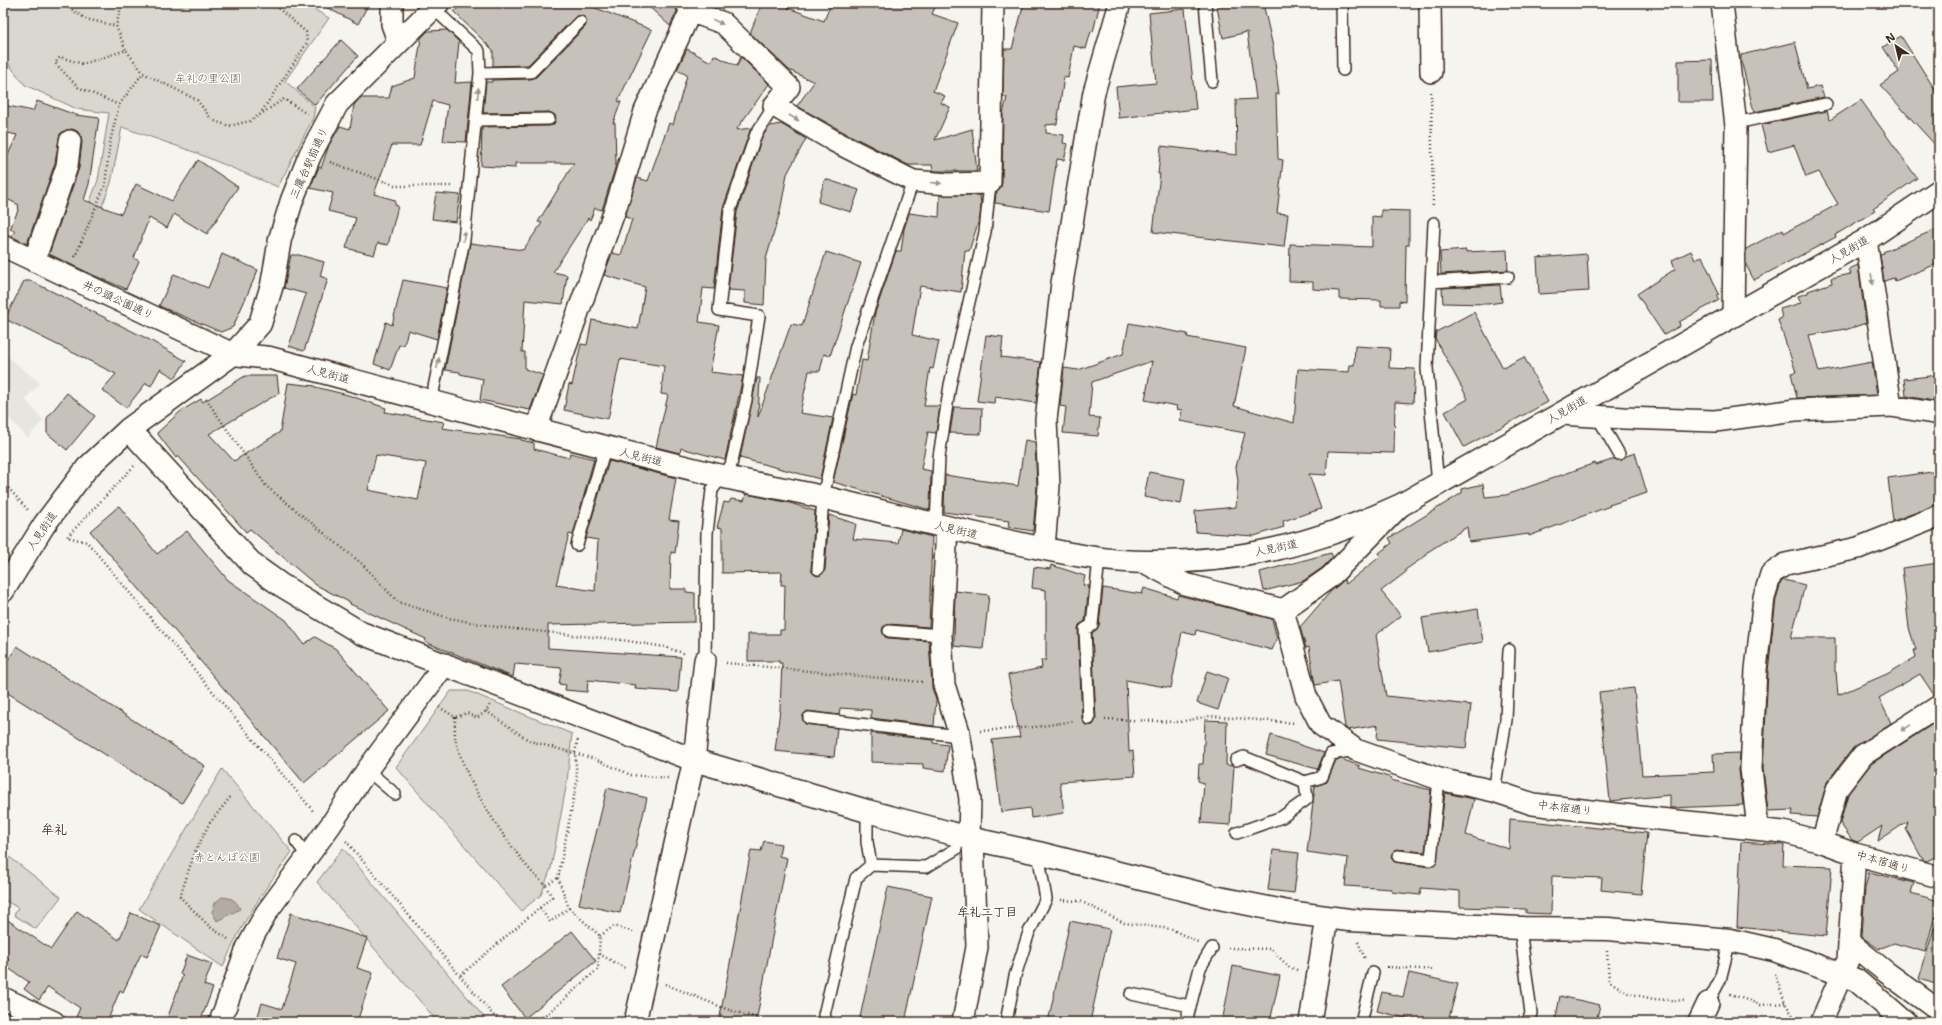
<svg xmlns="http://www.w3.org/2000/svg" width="1942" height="1025" font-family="'Shantell Sans','Klee One',sans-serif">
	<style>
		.built { fill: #e7e5df }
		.green { fill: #dad6d0; stroke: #8a8077 }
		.water { fill: #b4aca4; stroke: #84786e }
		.building { fill: #c7c1bb; stroke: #3b2a1e; fill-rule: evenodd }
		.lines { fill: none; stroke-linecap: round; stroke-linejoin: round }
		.lane-casing { stroke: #3b2a1e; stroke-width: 14 }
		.street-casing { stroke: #3b2a1e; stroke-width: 24 }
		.secondary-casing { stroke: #3b2a1e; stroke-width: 25 }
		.path { stroke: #3b2a1e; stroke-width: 2.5; stroke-dasharray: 1 3; stroke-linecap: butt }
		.lane { stroke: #fdfcf7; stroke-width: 11 }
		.street { stroke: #fdfcf7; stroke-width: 21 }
		.secondary { stroke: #fdfcf7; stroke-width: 22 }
		.oneway { fill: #9c938a }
		.labels { text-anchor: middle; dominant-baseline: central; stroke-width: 3; stroke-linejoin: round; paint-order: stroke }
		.park-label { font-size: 11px; fill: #63554a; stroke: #fdfcf7 }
		.street-label { font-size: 11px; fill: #3b2a1e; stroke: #fdfcf7 }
		.neighbourhood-label { font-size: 12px; font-weight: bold; fill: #3b2a1e; stroke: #fdfcf7 }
		.quarter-label { font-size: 13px; font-weight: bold; fill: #3b2a1e; stroke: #fdfcf7 }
	</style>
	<rect width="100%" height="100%" fill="#f5f4ee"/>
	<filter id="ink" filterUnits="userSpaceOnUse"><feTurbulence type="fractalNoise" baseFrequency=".025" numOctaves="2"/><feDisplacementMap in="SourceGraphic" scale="8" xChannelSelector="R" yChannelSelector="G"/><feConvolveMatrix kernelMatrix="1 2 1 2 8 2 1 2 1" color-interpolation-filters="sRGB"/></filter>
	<g filter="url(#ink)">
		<path class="built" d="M3,353L40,383L25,399L43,420L28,438L3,412Z"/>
		<path class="green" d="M3,3H303L329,18L285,81L315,107L313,118L278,187L194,152L122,127L111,183L77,271L66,266L98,180L109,113L77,109L25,85L3,57Z
			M451,691H468L572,734L567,782L551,868L541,895L521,911L396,767Z
			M222,769L292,852C265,888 240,925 223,967L139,909Z
			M343,848L488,1022H438L317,882Z
			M3,852L61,897L36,929L14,915L18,908L3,899Z"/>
		<path class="water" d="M222,897C232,898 236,900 240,909L217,921L212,912L215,903Z"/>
		<path class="building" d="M318,3H369L358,24Z
			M463,3H583L652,30L618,101L621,102L613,123H615L616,165L602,210L595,208L590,220L588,218L553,272L567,275L563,304L525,300L522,352H525V369L543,375L530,410L480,400L483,379L460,374V372L445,370L470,243L523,250L542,223L538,222L574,163H515V168L481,166L482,127L549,126L553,125L556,119L555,115L549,112L483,113L486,82H492V80L531,79L536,77L585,27L587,21L582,15L575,17L528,65L493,66V50L454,12Z
			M645,3H674L677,11L670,26Z
			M762,3H790L788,8L824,21L831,3H937L932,14L958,23L933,91L945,96L941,103L950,107L935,140L972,129L977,171H933L932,165H908L840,130L797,106L814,82L789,70L750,33Z
			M1024,3H1100L1093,32L1091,31L1086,49L1074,46L1068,78L1064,77L1057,124L1046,125V133L1064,135L1063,143L1068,144L1064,160L1057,159L1049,211L995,203L996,193L1000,189L1002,183L1003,114L1007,97H1003L1004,49H1012Z
			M1235,3H1263L1273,47L1279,94H1276L1278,159L1283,160L1277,213L1288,214L1284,247L1153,232L1160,174H1158L1161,146L1237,155L1236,100L1256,99L1247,32L1223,38L1217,7Z
			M1185,9L1196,109L1119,118L1116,87L1156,83L1149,13Z
			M447,30L459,42L455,83L472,82L466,142L443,141L448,105L433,101L420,145H392L374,194L395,200V205L398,206L388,245L378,243L374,255L346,248L356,218L328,211L333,193L310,188L319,167L321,168L329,145L340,126L350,129L354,105L360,98H389L392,86L415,78L421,38L428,31Z
			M1901,36L1939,96V149L1880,85L1899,72L1883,47Z
			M341,40L358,56L315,105L297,89Z
			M1795,42L1807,89L1820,86L1824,97L1754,112L1741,60V55Z
			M687,49L711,62L714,55L737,66L741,57L769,84L736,130L751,128L723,208L714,289L703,288L699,322L719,325L710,372L743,376L725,460L681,448L680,453L656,447L668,395L661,394L664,366L620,359L608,419L564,410L569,384L572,385L581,344L587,345L592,320L638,329L645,287L604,275L612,253L621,255L632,219L625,217L637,178L648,181L669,123L673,125L687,75L677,70Z
			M1712,60L1713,102H1678V61Z
			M1861,100L1917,178L1873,209L1875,211L1835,235L1836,237L1754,280L1746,265V249L1783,229L1784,233L1838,204L1819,172L1806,177L1794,145L1768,152L1761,125L1827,111L1830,120Z
			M37,101L76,115L99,118L89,184L84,200L121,214L136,184L172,201L198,160L238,187L207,234L174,214L167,228L149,218L134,258L139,261L126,289L93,275L49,254L79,168L82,142L81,136L77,131L72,129L66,130L60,134L55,163L27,244L11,236L15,231L10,229L19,208L18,207L19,205L3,197V166L17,135L3,132V105L33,111Z
			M781,124L806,139L787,174L780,212L766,259L764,305L745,303V291L728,290L737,212L762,137L770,126Z
			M825,179L859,190L851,212L818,202Z
			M436,193L460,195L456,222L432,219Z
			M940,195H980L981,205L980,217L969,251L965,250L961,292L920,286L912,335L939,341L933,369L930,368L924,406H940L936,433L928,432L921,469L931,471V473L930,510L833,482L853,394L856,395L862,360L867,361L875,313L896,251H901L904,229L909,213L939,217Z
			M1381,210L1409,211V245H1406L1405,302L1399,301V306H1381V300L1339,299V291L1313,289V282L1289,281L1290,244L1372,247V216L1381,217Z
			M1939,228V263L1895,281L1894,278L1884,281L1880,255L1884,253L1883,252Z
			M1466,250V252L1507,250L1508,270L1441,274L1440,252Z
			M1691,251L1695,260L1702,256L1719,294L1717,296L1719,300L1679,322L1680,326L1664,335L1637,294L1675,269L1672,260Z
			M826,252L861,263L830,356L824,354L820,371H809L800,413L833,418L820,479L740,458L757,378H760L758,417L791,324L802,326Z
			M222,254L258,270L233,327L221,332L159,306L174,274L208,288Z
			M1587,254L1589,291L1539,294L1537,258Z
			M291,255H299L324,262L320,276L328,279L304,351L289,346L306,294L284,288Z
			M1858,265L1866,323L1845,330V329L1809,335L1819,372L1872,362L1877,395L1797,398L1791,373L1796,372L1778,320L1782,318L1780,309L1801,303L1798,296L1808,293V291L1832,283L1831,278L1851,274L1849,269Z
			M403,280L447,288L437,339L408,330L404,345H399L390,370L374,364L386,322L392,325Z
			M24,281H31L148,339L186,361L175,378L160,369L151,386L146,383L126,408L102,390L116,374L5,319Z
			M1500,285L1502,302L1488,304L1443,303L1442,288Z
			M1474,312L1503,368L1524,357L1548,402L1464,447L1445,412L1468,399L1435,338L1436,332Z
			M1129,323L1188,334L1187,337L1246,348L1234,406L1294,423L1298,369L1349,372L1350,365H1354L1355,346L1390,348L1389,368L1415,369L1413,403L1395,402L1394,453L1328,451L1326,475L1309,474L1321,509L1283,521L1284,527L1254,536L1196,532L1195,511L1236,507L1238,481L1236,467L1245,433L1180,421L1182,410L1176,409L1177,406L1145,400L1152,361L1092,382L1089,417L1100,418L1098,436L1063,433L1066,407L1060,406L1064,368L1078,370L1123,354Z
			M986,335L1003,337L1001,357L1041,362L1036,403L995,397L994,403L977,401Z
			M1939,375V402L1906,396L1904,379Z
			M245,376H277L279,393L209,434L234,461L280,432L288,383L315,386V387L348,395L386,408L385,412L444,422L442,428L521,439V440L534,443V449L569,458L570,453L594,459L573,535L569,534L556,585L595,591L598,540L586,538L609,461L676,478L669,520L679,521L675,553L671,552L670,589H686V592L695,593V622L548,625V648L681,657L678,692L635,689L636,685L588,680L587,692L565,690L566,685L559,684L562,668L515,664L513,677L425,642L426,639L350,604L351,603L316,585L250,529L246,532L178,456L176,458L157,433L181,411L201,399L203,402ZM376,455L426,463L418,500L368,490Z
			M67,393L95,416L67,450L47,433V418Z
			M954,407L982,408L981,434L950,433Z
			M1025,440L1035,442L1037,486L1033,531L1008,527L1009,521L944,512L945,475L1018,486Z
			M1635,453L1647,493L1609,505L1610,506L1529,536V534L1469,542L1467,527L1426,553L1427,555L1405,570L1406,572L1381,591L1401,616L1376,635L1386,696L1471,705L1466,748L1377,739L1378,725L1348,730L1345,727L1338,681L1315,685L1309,647L1306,648L1300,627L1331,591L1344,580L1346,584L1381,556L1379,553L1392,543L1389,538L1462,493V489L1483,484L1485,497L1506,495L1595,463L1596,465L1615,459L1622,460L1626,456Z
			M1939,471V504L1893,521L1888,478Z
			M1149,472L1185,479L1181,504L1144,497Z
			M746,494L790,503L815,511L811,569L812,572L817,576L821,575L825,570L829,515L856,524L853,539L898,543L901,529L932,537L929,627L889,624L883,627L882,631L885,637L888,638L929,641L932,688L936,700L934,726L871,718V710L840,708L839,715L807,711L802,718L805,724L837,728L834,757L775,751L780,709L782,663H779V661H748V634H780V630H784L785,585H781L782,572L722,573V528L717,527L724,502L729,503L731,499L744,501Z
			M119,506L157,554L187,531L228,580L286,620L304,644L315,637L336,649L389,711L304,783L90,531Z
			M1331,553L1333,557L1322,568L1303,581L1264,591L1260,572Z
			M1939,563V694L1934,695L1920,674L1879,698L1891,723L1853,748L1827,782L1817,817L1792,815L1793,810L1768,811L1763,769L1768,671L1776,599L1781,582L1784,580L1805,585L1791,638H1835V672H1836L1838,695L1887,674L1916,657L1914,650H1916L1909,628L1902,568Z
			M1051,565L1085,576L1083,585L1089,586L1085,621L1079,625L1078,629L1082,719L1086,725H1093L1096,719L1092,633L1099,626L1103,588L1142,594L1144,588L1177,598L1178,595L1272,619L1277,639L1272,650L1196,630L1195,635L1182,632L1171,688L1126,680L1129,752L1133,751L1135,776L1060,782L1064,813L1031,818L1030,808L1001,812L992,740L1020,737L1008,675L1042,668L1041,660H1046V590L1032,588L1034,567L1050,569Z
			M955,591L989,595L983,649L954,646Z
			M1478,609L1483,642L1428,652L1422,618Z
			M17,646L205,766L182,803L3,690V668Z
			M1207,671L1228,678L1218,710L1197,703Z
			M1634,688L1642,775L1714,772L1713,754L1740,753L1739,770L1743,805L1670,808V795L1610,801L1599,692Z
			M1205,720L1227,721L1226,765L1234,766L1230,825L1201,823L1204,783L1198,781L1199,764H1203Z
			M1939,720V855L1927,861L1923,860L1906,829L1908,821L1878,841L1882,826L1858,842L1852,840L1840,823L1848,794L1871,764Z
			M871,733L933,740V743L948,745L945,771L923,768V764L871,762Z
			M1271,735L1324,753L1317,771V769L1266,755Z
			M1341,759L1360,766L1359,768L1392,778L1391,780L1431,790L1425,852L1396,849L1391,856L1394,862L1430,867L1436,864L1445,793L1474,799L1466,835L1509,849L1510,819L1647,833L1641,894L1601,890L1602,878L1552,876L1551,914L1526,913V909L1460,907V891L1421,888L1420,895L1391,892L1392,889L1345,886L1348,858L1307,852L1315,786L1327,782L1336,760Z
			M607,788L647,798L620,913L579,904Z
			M764,841L781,844L779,856L787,858L756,1022H719L751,850L761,851Z
			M1741,842L1784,845L1783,865L1832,867L1826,936L1737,927Z
			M1273,850L1299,853L1294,893L1268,890Z
			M1869,872L1914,883L1911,893L1939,901L1925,952L1894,943L1879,949L1862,937L1865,888Z
			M888,887L932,896L905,1022H859Z
			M77,911L119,940L131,913L161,926L147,957L141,954L123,992L120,990L107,1022H90L76,1017L80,1008L48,987L39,1000L24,989L29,982L5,966L9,960L3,956V917L51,949Z
			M291,913L367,938L357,968L373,973L357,1022H256L262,1003L282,1009L296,964L277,958Z
			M1070,921L1110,929L1090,1022H1048Z
			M1934,928L1939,929V985L1919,979Z
			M572,931L596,961L525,1018L501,987Z
			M187,955L212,964L204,985L213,988L200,1022H166L183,975L180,974Z
			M1233,966L1280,976L1270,1022H1222Z
			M1409,973L1458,984L1448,1022H1422L1377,1011L1382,992L1403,997Z
			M1560,996L1600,1005L1596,1022H1555Z"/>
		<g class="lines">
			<defs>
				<path id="lane" d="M1205,3L1212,81
					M1342,3L1343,70
					M480,73L531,72L580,22
					M476,120L549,119
					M1736,123L1826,104
					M1434,223L1427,368L1438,484
					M1431,282L1508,277
					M431,402L464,240L480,73L479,51L433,8
					M1597,416L1619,454
					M936,525L939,457L950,385L985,232L990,183
					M577,545L605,448
					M818,569L823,497L856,346L913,181
					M889,631L941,635
					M705,660L707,533L712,490L731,465L746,400L759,316L719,310L730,210L756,134L774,106
					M809,718L959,736
					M1089,719L1085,629L1092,625L1099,559
					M1236,760L1244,757L1305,782L1322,777L1331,754L1356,750
					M367,770L395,794
					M1494,791L1506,720L1509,650
					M1237,833L1282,817L1307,799L1305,782
					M296,841L308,857
					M1398,856L1431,860L1439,779
					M871,865L926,867L956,849
					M1520,928L1531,1013L1528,1022
					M1131,994L1190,1006
					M1708,1003L1720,980L1730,940
					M827,1022L824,1015L856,878L871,865L867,842V811
					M1006,1022L1015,976L1029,932L1046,899L1038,853
					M1186,1022L1200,968L1212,948
					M1361,1022L1373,973"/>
				<path id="street" d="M392,3V24L398,41
					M686,3L695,13L723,23L789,87L774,106L834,141L913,181L948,184L990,183L993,3
					M1430,3L1431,72
					M1722,3L1736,126L1733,315
					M1866,240L1891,406
					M3,246L233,354
					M34,261L67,166L70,141
					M1561,414L1624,418L1715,421L1795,410L1891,406L1939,414
					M536,429L616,207L645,111L691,10
					M947,528L941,635L944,685L959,732L970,799L969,836
					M1044,548L1049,486L1046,420L1062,283L1094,92L1120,3
					M1144,562L1185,584L1283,610L1330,577L1400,506
					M1283,610L1306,696L1321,725L1356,750L1439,779L1494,791L1533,804L1640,817L1783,832L1822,842L1855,854L1939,877
					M1758,828L1751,769L1756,670L1764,597L1771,574L1786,564L1858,548L1939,516
					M1822,842L1837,789L1863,755L1939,706
					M1849,942L1886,972L1939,1011
					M3,998L54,1022
					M220,1022L247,948L266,913L330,826L367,770L445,664
					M635,1022L694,760L705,660
					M963,1022L977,947L973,839
					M1310,1022L1327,918
					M1699,1022L1708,1003
					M1821,1022L1848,960L1855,854"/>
				<path id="secondary" d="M233,354L270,358C419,398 567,439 717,475C753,484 790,489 826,498C894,514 962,532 1031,546C1069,554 1108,562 1147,562C1240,563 1317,544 1401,505L1866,240L1939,191
					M129,429L253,565L281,585L361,633L694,760L867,811L973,839L1038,853L1214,897L1288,912L1349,920L1520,928L1608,929L1730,940L1774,950L1856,980L1905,1022
					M3,591L44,525L87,468L129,429L233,354L260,324L272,285L280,239L292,200L310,155L337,104L438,3"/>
			</defs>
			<use href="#lane" class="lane-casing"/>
			<use href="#street" class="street-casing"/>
			<use href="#secondary" class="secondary-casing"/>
			<path class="path" d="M62,3L86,19L116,26
				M122,3L116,26L126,50
				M1431,92L1433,207
				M119,105L78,87L55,63L60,57L83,64L126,50L143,73L197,100L212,120L229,126L250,121L284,99L307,114
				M262,111L307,43L306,32L279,9L267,3
				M330,162L397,186H453
				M75,257L105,185L110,142L119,105L143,73
				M206,399L266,486L361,563L398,602L449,618L496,627L622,640L665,647L686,654
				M134,466L67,537L87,542L314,812
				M3,482L28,510
				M726,663L922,682
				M439,707L455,717L467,713L477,718L486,711L490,705
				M486,711L530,741L595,759L631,775L668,778
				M455,717C455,724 454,734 456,741C466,783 499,830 525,864C534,876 545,882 552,897L461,975
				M1105,719L1179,722L1210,716L1295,723
				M980,731L1035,727L1074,721
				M346,841L499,1022
				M546,885L558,878
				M1061,900L1080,901L1124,923L1171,929L1198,942
				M540,908L550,922L569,908L558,878L577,781L575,752L578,739
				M600,936L614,926L634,932
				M228,939L210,927L180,897L194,854L209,824L232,795
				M1358,942L1365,959
				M1228,948L1271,949L1289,967L1297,970
				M1607,951L1609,981L1628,993L1653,999L1686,1001
				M599,954L625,968
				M1387,967L1434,970
				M1775,974L1785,1003L1797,1022
				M665,984L726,1009L772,1022
				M1730,994L1761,1005L1785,1003
				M536,1022L558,1005L598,969L600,936L569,908"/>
			<use href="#lane" class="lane"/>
			<use href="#street" class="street"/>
			<use href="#secondary" class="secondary"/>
		</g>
		<defs><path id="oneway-solid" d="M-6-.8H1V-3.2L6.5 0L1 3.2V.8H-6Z"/></defs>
		<g class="oneway">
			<use href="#oneway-solid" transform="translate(718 22) rotate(24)"/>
			<use href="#oneway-solid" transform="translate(478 93) rotate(-85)"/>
			<use href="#oneway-solid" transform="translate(794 118) rotate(30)"/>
			<use href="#oneway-solid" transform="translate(936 183) rotate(5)"/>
			<use href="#oneway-solid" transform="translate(464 236) rotate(-83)"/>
			<use href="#oneway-solid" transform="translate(1872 279) rotate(82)"/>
			<use href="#oneway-solid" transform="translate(438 363) rotate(-78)"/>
			<use href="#oneway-solid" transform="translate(1906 728) rotate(148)"/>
		</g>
	</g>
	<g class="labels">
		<g class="park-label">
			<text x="208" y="78">牟礼の里公園</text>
			<text x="227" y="857">赤とんぼ公園</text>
		</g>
		<g class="street-label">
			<text transform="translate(309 163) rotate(-66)">三鷹台駅前通り</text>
			<text transform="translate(1849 250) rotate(-30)">人見街道</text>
			<text transform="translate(118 300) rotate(25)">井の頭公園通り</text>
			<text transform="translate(328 374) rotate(15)">人見街道</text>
			<text transform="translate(1567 410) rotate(-30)">人見街道</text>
			<text transform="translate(641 457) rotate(14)">人見街道</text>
			<text transform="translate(956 530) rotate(13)">人見街道</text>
			<text transform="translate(42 531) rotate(-56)">人見街道</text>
			<text transform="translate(1276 548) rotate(-12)">人見街道</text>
			<text transform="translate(1565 808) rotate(7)">中本宿通り</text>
			<text transform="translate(1883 862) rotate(16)">中本宿通り</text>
		</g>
		<g class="neighbourhood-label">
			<text x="987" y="912">牟礼二丁目</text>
		</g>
		<g class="quarter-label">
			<text x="54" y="829">牟礼</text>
		</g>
	</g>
	<rect width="1942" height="1025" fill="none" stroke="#fdfcf7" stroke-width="16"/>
	<rect x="8" y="8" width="1926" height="1009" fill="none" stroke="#3b2a1e" stroke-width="1.5" filter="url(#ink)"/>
	<g transform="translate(1896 46) rotate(325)" stroke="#fdfcf7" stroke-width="3" paint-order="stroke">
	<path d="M0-3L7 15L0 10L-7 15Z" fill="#3b2a1e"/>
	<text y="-6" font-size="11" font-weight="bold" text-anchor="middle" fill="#3b2a1e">N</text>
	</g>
</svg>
